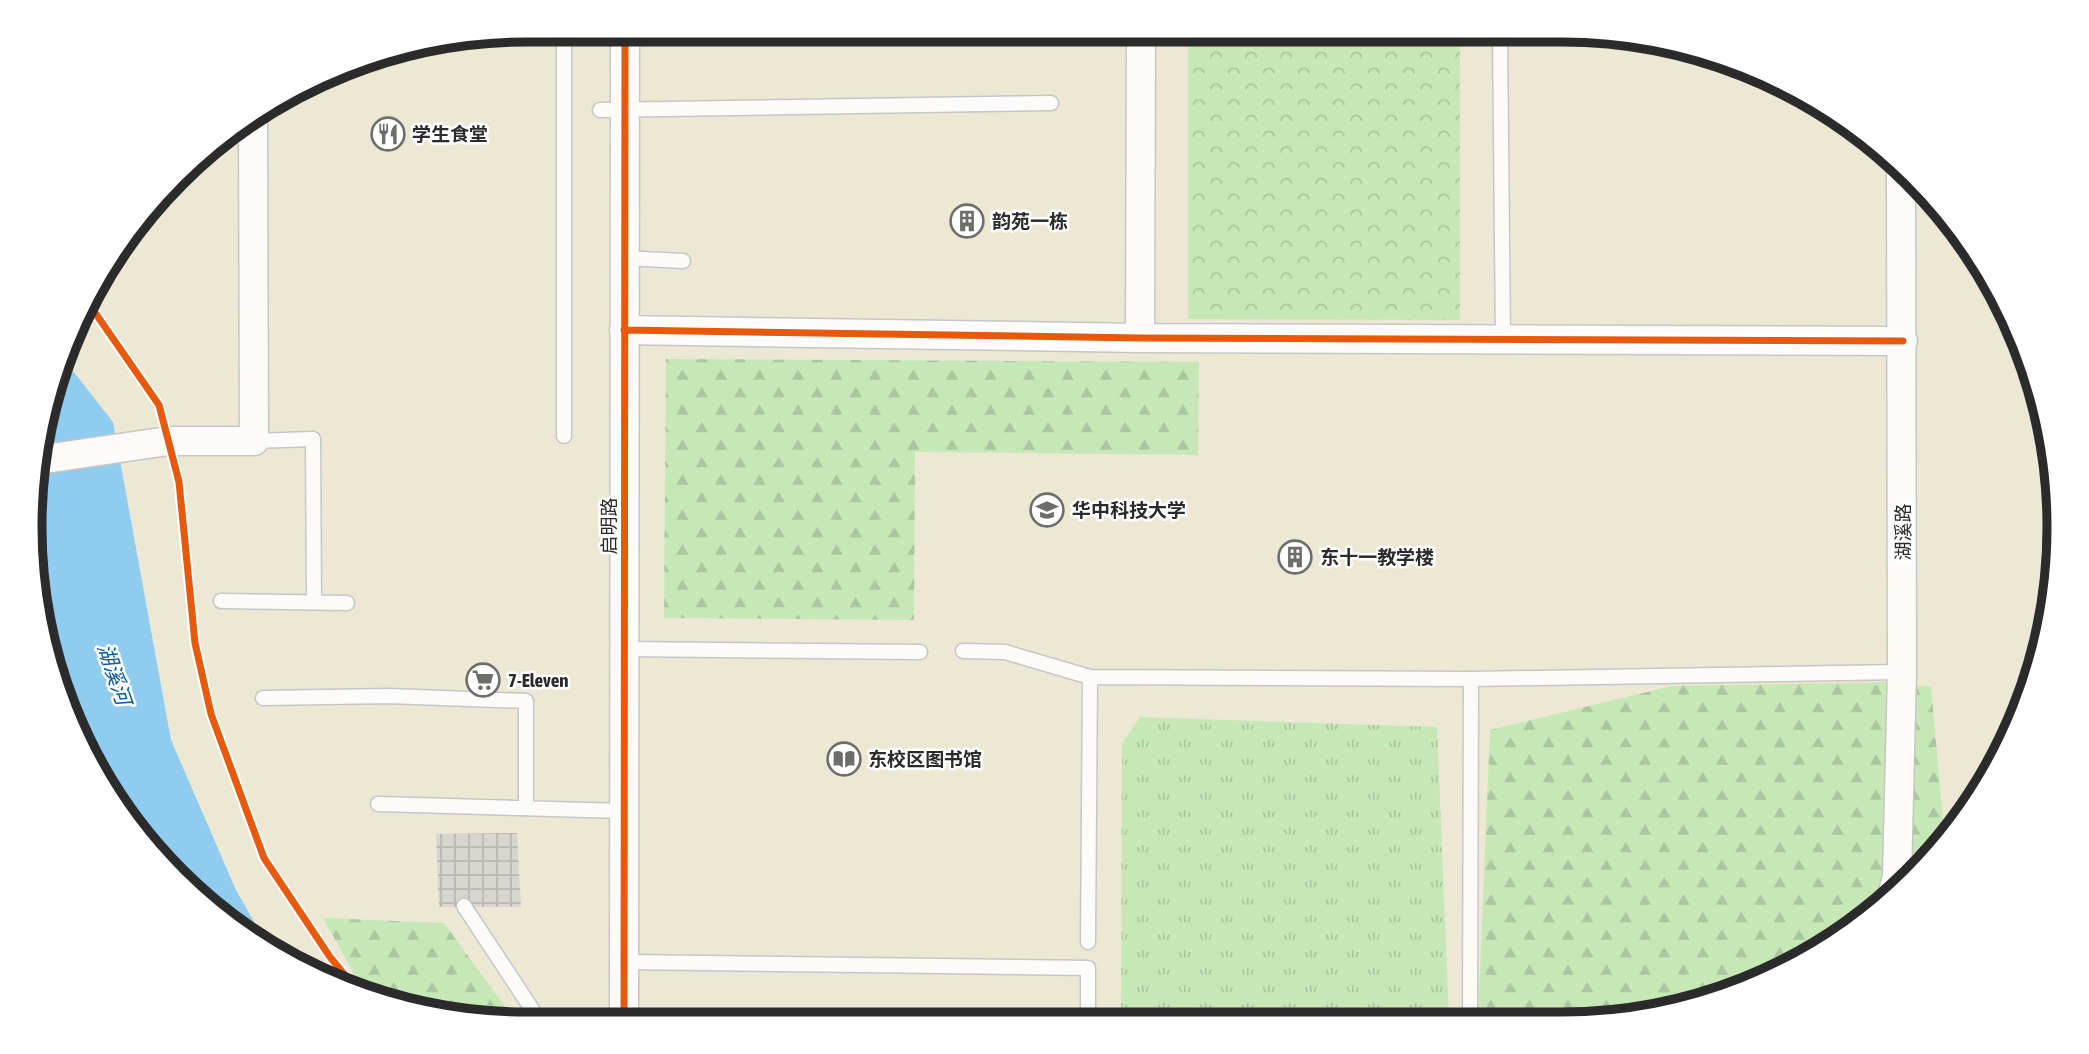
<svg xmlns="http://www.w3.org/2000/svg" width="2089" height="1054" font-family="'Asap Condensed','Noto Sans SC',sans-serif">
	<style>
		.education { fill: #ede8d4 }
		.grass { fill: url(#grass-tufts) }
		.forest { fill: url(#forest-firs) }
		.park { fill: url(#park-crowns) }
		.plaza { fill: url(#plaza-grid) }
		.water { fill: #90ccef }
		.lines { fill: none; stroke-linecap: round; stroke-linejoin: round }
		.service-casing { stroke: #c7c6c6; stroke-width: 17 }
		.minor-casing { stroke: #c7c6c6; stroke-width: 31 }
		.service { stroke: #fcfbfa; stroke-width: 14 }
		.minor { stroke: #fcfbfa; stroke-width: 28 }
		.cycleway-casing { stroke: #fff; stroke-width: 11 }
		.cycleway { stroke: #e8590c; stroke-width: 7 }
		.labels { text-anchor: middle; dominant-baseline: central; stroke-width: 5; stroke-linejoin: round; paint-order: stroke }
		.poi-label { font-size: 19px; font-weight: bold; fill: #2b2b2b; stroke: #fff; text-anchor: start }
		.street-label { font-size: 19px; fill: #2b2b2b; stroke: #fff }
		.water-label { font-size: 21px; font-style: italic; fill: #055ca5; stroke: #fff }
		.rim { fill: none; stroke: #2b2b2b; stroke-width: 9 }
	</style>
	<defs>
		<pattern id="grass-tufts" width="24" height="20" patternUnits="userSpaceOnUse" patternTransform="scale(1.75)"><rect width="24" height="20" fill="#c6e8b7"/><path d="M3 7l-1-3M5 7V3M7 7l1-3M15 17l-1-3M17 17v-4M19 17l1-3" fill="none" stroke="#aac79e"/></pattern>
		<pattern id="forest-firs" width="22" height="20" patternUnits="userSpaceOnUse" patternTransform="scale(1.75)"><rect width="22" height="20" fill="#c6e8b7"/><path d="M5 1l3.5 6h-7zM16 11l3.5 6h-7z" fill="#aac79e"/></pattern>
		<pattern id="park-crowns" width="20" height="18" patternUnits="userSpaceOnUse" patternTransform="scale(1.75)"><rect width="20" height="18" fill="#c6e8b7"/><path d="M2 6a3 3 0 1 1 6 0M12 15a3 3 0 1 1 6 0" fill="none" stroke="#aac79e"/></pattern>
		<pattern id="plaza-grid" width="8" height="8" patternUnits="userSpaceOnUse" patternTransform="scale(1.75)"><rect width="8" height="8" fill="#d8d5cf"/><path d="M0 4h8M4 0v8" fill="none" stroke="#bab7b2"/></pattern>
	</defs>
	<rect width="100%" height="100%" fill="#eae7e0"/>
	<path class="education" d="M527,30L1594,31L1690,47L1782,81L1864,132L1936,199L1992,278L2033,367L2055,462L2058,559L2042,655L2008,747L1936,855L1864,922L1752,987L1627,1020L495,1023L399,1007L307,973L176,879L81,747L34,592L39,430L67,337L113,251L224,133L367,56Z"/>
	<path class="grass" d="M1140,717L1437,727L1449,1020L1121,1021L1122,744Z"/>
	<path class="forest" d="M666,359L1199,362L1198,455L915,452L914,620L664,618Z
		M1891,682L1931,687L1945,842L1936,855L1864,922L1752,987L1627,1020H1478L1490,730L1672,686Z
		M323,918L444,923L517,1023C467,1023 413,1013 366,995Z"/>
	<path class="park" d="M1188,30L1460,31V320L1188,319Z"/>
	<path class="plaza" d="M517,833L521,907H439L436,834Z"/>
	<path class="water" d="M62,357L113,422L171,740L236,890L266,943L176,879L81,747L34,592L39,430Z"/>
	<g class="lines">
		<defs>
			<path id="service" d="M1500,31L1503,341
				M625,38L684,36
				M600,110L1051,103
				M624,258L683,261
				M564,436V30
				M254,441L313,439L314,602
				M221,601L347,603
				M625,649L920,652
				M963,651L1005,652L1090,677L1088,942
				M1090,677L1471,679L1902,672
				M263,698L389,696L526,701V808
				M378,804L622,811
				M464,906L541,1023
				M625,962L1088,968V1021
				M1470,1020L1471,679"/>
			<path id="minor" d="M624,330L1140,338L1903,341
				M1140,338L1141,30
				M38,460L168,441H254L253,117
				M1892,896L1897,877L1902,672L1901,167
				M624,1023L625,30"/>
		</defs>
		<use href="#service" class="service-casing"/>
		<use href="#minor" class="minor-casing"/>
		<use href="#service" class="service"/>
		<use href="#minor" class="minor"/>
		<defs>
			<path id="cycleway" d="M87,301L159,405L179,482L195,643L211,714L264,858L330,957L359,992
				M624,330L1140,338L1903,341
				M624,1023L625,30"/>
		</defs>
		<use href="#cycleway" class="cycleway-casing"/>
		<use href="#cycleway" class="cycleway"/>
	</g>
	<defs>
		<symbol id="restaurant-ring" viewBox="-11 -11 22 22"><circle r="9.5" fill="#fff" stroke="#6e6d6a" stroke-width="1.5"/><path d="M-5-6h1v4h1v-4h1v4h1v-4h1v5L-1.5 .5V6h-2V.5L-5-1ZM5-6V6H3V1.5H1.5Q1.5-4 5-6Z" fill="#6e6d6a"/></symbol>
		<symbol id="building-ring" viewBox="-11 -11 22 22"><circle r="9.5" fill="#fff" stroke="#6e6d6a" stroke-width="1.5"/><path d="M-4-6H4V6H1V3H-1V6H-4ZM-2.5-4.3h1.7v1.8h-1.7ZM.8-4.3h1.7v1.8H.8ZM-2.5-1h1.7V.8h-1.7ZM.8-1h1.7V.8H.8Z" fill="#6e6d6a"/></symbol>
		<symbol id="university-ring" viewBox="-11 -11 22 22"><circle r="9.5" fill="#fff" stroke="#6e6d6a" stroke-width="1.5"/><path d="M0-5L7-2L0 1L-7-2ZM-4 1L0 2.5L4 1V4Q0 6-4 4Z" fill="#6e6d6a"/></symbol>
		<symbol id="supermarket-ring" viewBox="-11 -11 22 22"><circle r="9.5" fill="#fff" stroke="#6e6d6a" stroke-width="1.5"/><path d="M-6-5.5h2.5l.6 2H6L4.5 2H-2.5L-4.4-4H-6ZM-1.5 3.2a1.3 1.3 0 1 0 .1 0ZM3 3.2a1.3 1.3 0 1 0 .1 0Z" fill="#6e6d6a"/></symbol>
		<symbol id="library-ring" viewBox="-11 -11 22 22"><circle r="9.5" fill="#fff" stroke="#6e6d6a" stroke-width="1.5"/><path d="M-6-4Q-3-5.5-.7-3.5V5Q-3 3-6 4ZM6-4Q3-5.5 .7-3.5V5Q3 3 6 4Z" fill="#6e6d6a"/></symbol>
	</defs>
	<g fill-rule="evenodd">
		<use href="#restaurant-ring" x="369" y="115" width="38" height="38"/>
		<use href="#building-ring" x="948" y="202" width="38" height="38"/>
		<use href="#university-ring" x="1028" y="491" width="38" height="38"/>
		<use href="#building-ring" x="1276" y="538" width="38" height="38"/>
		<use href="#supermarket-ring" x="464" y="661" width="38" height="38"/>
		<use href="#library-ring" x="825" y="740" width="38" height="38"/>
	</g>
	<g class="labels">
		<g class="poi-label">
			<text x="412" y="134">学生食堂</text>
			<text x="992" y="221">韵苑一栋</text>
			<text x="1072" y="510">华中科技大学</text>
			<text x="1320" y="557">东十一教学楼</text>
			<text x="508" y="680">7-Eleven</text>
			<text x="868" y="759">东校区图书馆</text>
		</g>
		<g class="street-label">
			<text transform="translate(609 526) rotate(-90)">启明路</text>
			<text transform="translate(1903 532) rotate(-90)">湖溪路</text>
		</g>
		<g class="water-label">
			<text transform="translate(115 674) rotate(71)">湖溪河</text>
		</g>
	</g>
	<path d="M0 0H2089V1054H0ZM527 42H1562A485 485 0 0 1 2047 527V527A485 485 0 0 1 1562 1012H527A485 485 0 0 1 42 527V527A485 485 0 0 1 527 42Z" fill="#fff" fill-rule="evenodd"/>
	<path class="rim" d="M527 42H1562A485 485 0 0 1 2047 527V527A485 485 0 0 1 1562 1012H527A485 485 0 0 1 42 527V527A485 485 0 0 1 527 42Z"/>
</svg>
